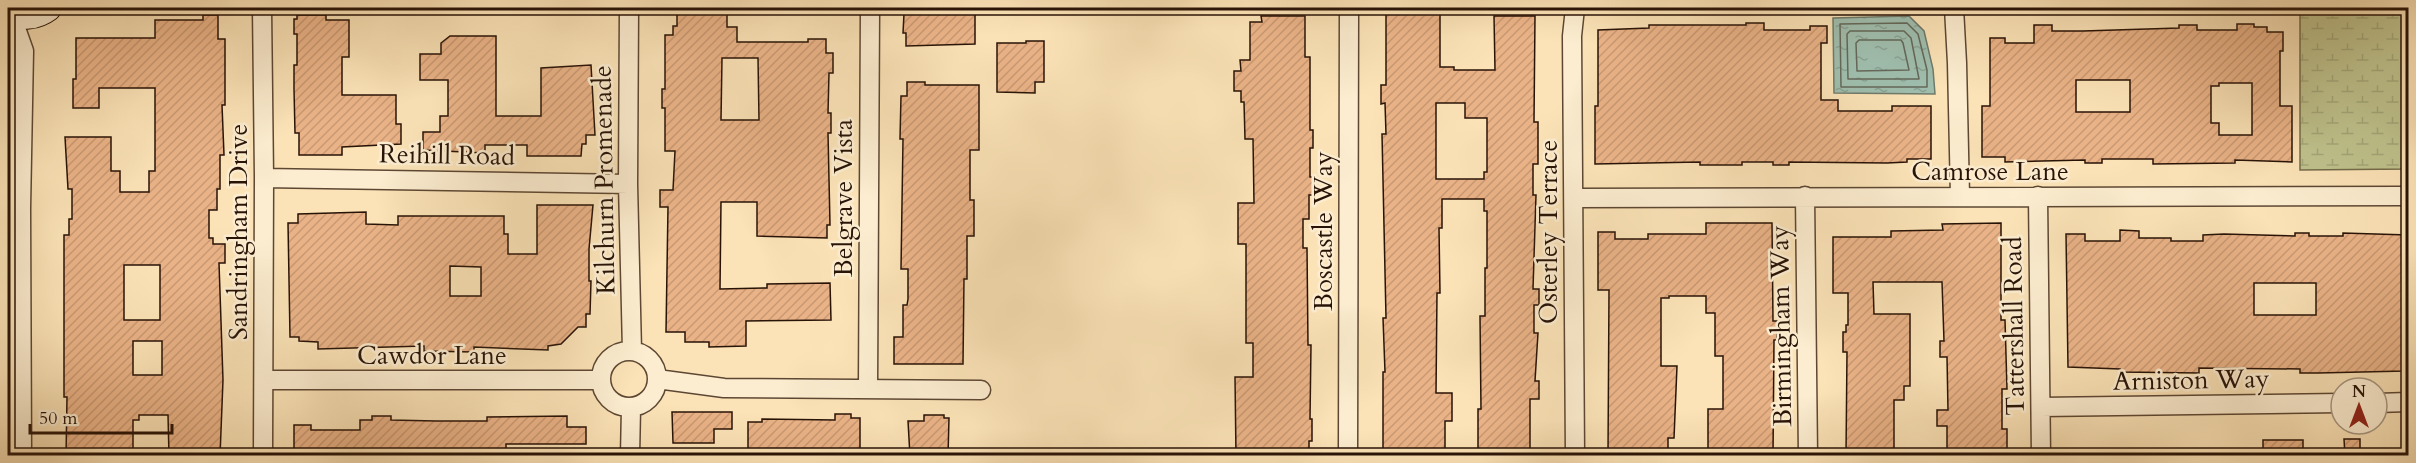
<svg xmlns="http://www.w3.org/2000/svg" width="2416" height="463" font-family="Cardo,serif">
	<style>
		.wetland { fill: url(#wetland-marsh); stroke: #746b4a; stroke-width: 1.5 }
		.water { fill: url(#water-ripples); stroke: #6f7a6b; stroke-width: 1.5 }
		.lines { fill: none; stroke-linecap: round; stroke-linejoin: round }
		.shore { stroke: #64685a; stroke-width: 1.5 }
		.building { fill: url(#building-hatch); stroke: #281307; stroke-width: 1.5; fill-rule: evenodd }
		.street-casing { stroke: #5d4733; stroke-width: 21 }
		.secondary-casing { stroke: #281307; stroke-width: 28 }
		.street { stroke: #fcedd0; stroke-width: 18 }
		.secondary { stroke: #fcedd0; stroke-width: 26 }
		.labels { text-anchor: middle; dominant-baseline: central; stroke-width: 5; stroke-linejoin: round; paint-order: stroke }
		.street-label { font-size: 26px; fill: #281307; stroke: #fcedd0 }
	</style>
	<defs>
		<pattern id="wetland-marsh" width="20" height="14" patternUnits="userSpaceOnUse" patternTransform="scale(1.5)"><rect width="20" height="14" fill="#bfc38e"/><path d="M1 5h8M5 5V1M11 12h8M15 12V8" fill="none" stroke="#a4a779"/></pattern>
		<pattern id="water-ripples" width="26" height="14" patternUnits="userSpaceOnUse" patternTransform="scale(1.5)"><rect width="26" height="14" fill="#9fbeae"/><path d="M2 4q2-2 4 0t4 0M15 11q2-2 4 0t4 0" fill="none" stroke="#89a294"/></pattern>
		<pattern id="building-hatch" width="6" height="6" patternUnits="userSpaceOnUse" patternTransform="scale(1.5)"><rect width="6" height="6" fill="#eab387"/><path d="M-1 1l2-2M0 6l6-6M5 7l2-2" fill="none" stroke="#c99973"/></pattern>
	</defs>
	<rect width="100%" height="100%" fill="#fbe3b7"/>
	<filter id="stains"><feTurbulence type="fractalNoise" baseFrequency=".00333" numOctaves="4"/><feColorMatrix values="0 0 0 0 .2 0 0 0 0 .09 0 0 0 0 .02 0 0 0 .5 -.17"/></filter>
	<radialGradient id="worn" r=".72"><stop offset=".6" stop-color="#630" stop-opacity="0"/><stop offset="1" stop-color="#630" stop-opacity=".3"/></radialGradient>
	<path class="wetland" d="M2300,12H2408V169L2300,170Z"/>
	<path class="water" d="M1909,16L1924,31L1933,69L1935,94L1834,93L1833,18Z"/>
	<g class="lines">
		<path class="shore" d="M1907,23L1918,34L1927,70V87H1841L1840,24Z
			M1850,31H1904L1911,38L1919,79H1848L1847,34Z
			M1859,40H1901L1903,43L1909,70L1857,71L1856,43Z"/>
	</g>
	<path class="building" d="M677,14H727V27H737V42H808V39H826V53H833V73H829L828,113H831V133H828L830,225H827V238L757,236V202H721L720,289L767,288V284L830,283L831,320L746,321V346L709,347V342H685V332H666L668,207H660V190H673L675,151H665V108H662V89H665V35H673V26H677ZM722,58H758L759,120H721Z
		M904,14H975V44L906,46V33H903Z
		M1386,14H1440V67H1454V70H1495L1494,16H1535L1534,122H1538V164H1533V195H1536L1533,289H1539V305H1534V333H1538L1535,381H1539V399H1530V456H1478V409H1481L1480,316H1485V268H1487V211H1484V199H1442V228H1439L1440,293H1437L1436,393H1452V421H1445V456L1383,455V372H1385L1383,318H1386L1382,134H1386L1385,103L1381,104V85H1386ZM1436,103H1465V118H1487V172H1484V179H1436Z
		M203,15H218V39H225V105H222L224,155H220V189H217V210H209V238H213V244H225V263H219L223,380L220,456H169L168,415H139V420H133V456H66L67,397H64V235H69V219H72V189H68L65,137H111V171H120V192H149V171H155V88H99V108H73V79H76V38H155V20H203ZM124,265H160V320H124ZM133,341H162V375H133Z
		M297,15H326V20H349V57H342V95H396V124H401V144L342,147V155H299V133H295L294,89V65H297V34H294V19H297Z
		M1261,16H1305V57H1310V130H1313V148H1310V177H1313V195H1309V219H1303V248H1307L1308,345H1311L1310,419H1312V441H1309V456H1236L1235,377H1253V343H1246V244H1238V203H1254L1253,139H1245L1244,102H1241V91H1234V71H1241L1240,60H1250V22H1262Z
		M1746,23H1764V30H1810V26H1827V43H1821V100H1838V111H1892V106H1931V159H1907V162L1887,163L1789,162V165H1773V162H1742V165H1700V162L1595,164V106H1598V30L1649,28V25H1746Z
		M2237,24H2254V27H2267V32H2283V51H2280V106H2292V162L2235,160V163L2153,164V159H2102V163H2085V160L2005,162V157H1982V106H1990V38H2005V43H2034V25H2052V31H2083L2179,28V25H2197V30H2237ZM2076,80H2130V112H2076ZM2219,83H2252V135H2219V123H2211V86H2219Z
		M450,36H496V116H541V68L591,65L595,135H586V144H582L581,156H527V145H485V153L423,150V132H440V116H448V80H420V54H441V43Z
		M1026,41H1044V82H1035V93L997,92V43H1026Z
		M907,82H925V85H979V150H970V200H974V236H967V279H964L963,364H894V337H903V305H907L908,299V269H901L903,139H900L901,96H907Z
		M537,205H593L589,249V281H591L590,314H586V327H578L561,344L548,346V350L474,347V352L424,351V346L318,349V342L299,341V337H290L288,223H298V214L366,212V224L398,225V216H504V234H508V254H537ZM450,266L481,267V296H450Z
		M1706,223H1772L1773,321H1777V340H1774L1773,456H1754V452H1708V409H1723V356H1715V313H1706V296H1669V298H1661V366H1677L1674,438H1668V450H1664V455L1608,456L1609,290H1598V232H1615V239H1648V234H1706Z
		M2001,223V320H2005L2007,389H2002V429H2007V456H1947V426H1937V410H1948L1947,357H1940V341H1944L1942,282H1873L1874,314H1910V386H1904V400H1894V455H1846L1847,352H1843V332H1846V325H1848V293H1833V237H1891V231L1943,230L1942,224Z
		M2120,230L2139,231V238H2171V241H2203V235L2224,234L2295,236V233H2309V236H2343V233L2408,235V252H2402L2403,353H2405V371L2318,373H2300V369L2199,368V373L2120,372V369L2068,367L2066,234H2085V241H2120ZM2254,283H2316V315H2254Z
		M672,412H732V429H714V443H673Z
		M835,414H851V418H860V456H748V422H762V419L835,420Z
		M924,415H944V418H949L948,456H910L908,421H924Z
		M372,416H391V420L436,421H487V417L567,416V427H586V444H506V456H294V425H311V430H360V420H372Z
		M2344,439H2360V456H2345Z
		M2263,440H2303V456H2263Z"/>
	<g class="lines">
		<defs>
			<path id="street" d="M262,8L264,178L263,456
				M629,8L628,184L632,351
				M1954,8L1957,63L1960,196
				M11,14L24,51L21,208L22,456
				M264,178L628,184
				M1805,196L1808,456
				M2038,196L2041,456
				M1574,198L2406,196
				M601 379a28 28 0 1 1 56 0a28 28 0 1 1-56 0Z
				M657,379L724,388L981,390
				M264,380H600
				M868,389L870,8
				M2377,403L2408,402
				M2041,407L2341,403
				M630,456L631,408
				M1348,456L1349,8
				M1575,456L1572,36L1575,8"/>
			<path id="secondary" d="M8,12C21,18 36,17 48,8"/>
		</defs>
		<use href="#street" class="street-casing"/>
		<use href="#secondary" class="secondary-casing"/>
		<use href="#street" class="street"/>
		<use href="#secondary" class="secondary"/>
	</g>
	<g class="labels">
		<g class="street-label">
			<text transform="translate(447 155) rotate(1)">Reihill Road</text>
			<text x="1990" y="171">Camrose Lane</text>
			<text transform="translate(604 180) rotate(-91)">Kilchurn Promenade</text>
			<text transform="translate(843 198) rotate(-90)">Belgrave Vista</text>
			<text transform="translate(1323 231) rotate(-90)">Boscastle Way</text>
			<text transform="translate(238 232) rotate(-90)">Sandringham Drive</text>
			<text transform="translate(1548 232) rotate(-90)">Osterley Terrace</text>
			<text transform="translate(1781 326) rotate(-91)">Birmingham Way</text>
			<text transform="translate(2014 326) rotate(-91)">Tattershall Road</text>
			<text x="432" y="355">Cawdor Lane</text>
			<text transform="translate(2191 380) rotate(-1)">Arniston Way</text>
		</g>
	</g>
	<rect width="2416" height="463" fill="none" stroke="#fbe3b7" stroke-width="30"/>
	<rect x="9" y="9" width="2398" height="445" fill="none" stroke="#281307" stroke-width="3"/>
	<rect x="15" y="15" width="2386" height="433" fill="none" stroke="#281307" stroke-width="1.5"/>
	<g transform="translate(2359 406)"><circle r="28" fill="#fcedd0" stroke="#a79680" stroke-width="1.5"/>
	<path d="M0-4.5L10 22L0 15L-10 22Z" fill="#8f2418"/>
	<text y="-9" font-size="16" font-weight="bold" text-anchor="middle" fill="#281307">N</text>
	</g>
	<path d="M30 424v9h142v-9" fill="none" stroke="#281307" stroke-width="3"/>
	<text x="39" y="424" font-size="18" fill="#281307" stroke="#fcedd0" stroke-width="4.5" paint-order="stroke">50 m</text>
	<rect width="100%" height="100%" filter="url(#stains)"/>
	<rect width="100%" height="100%" fill="url(#worn)"/>
</svg>
